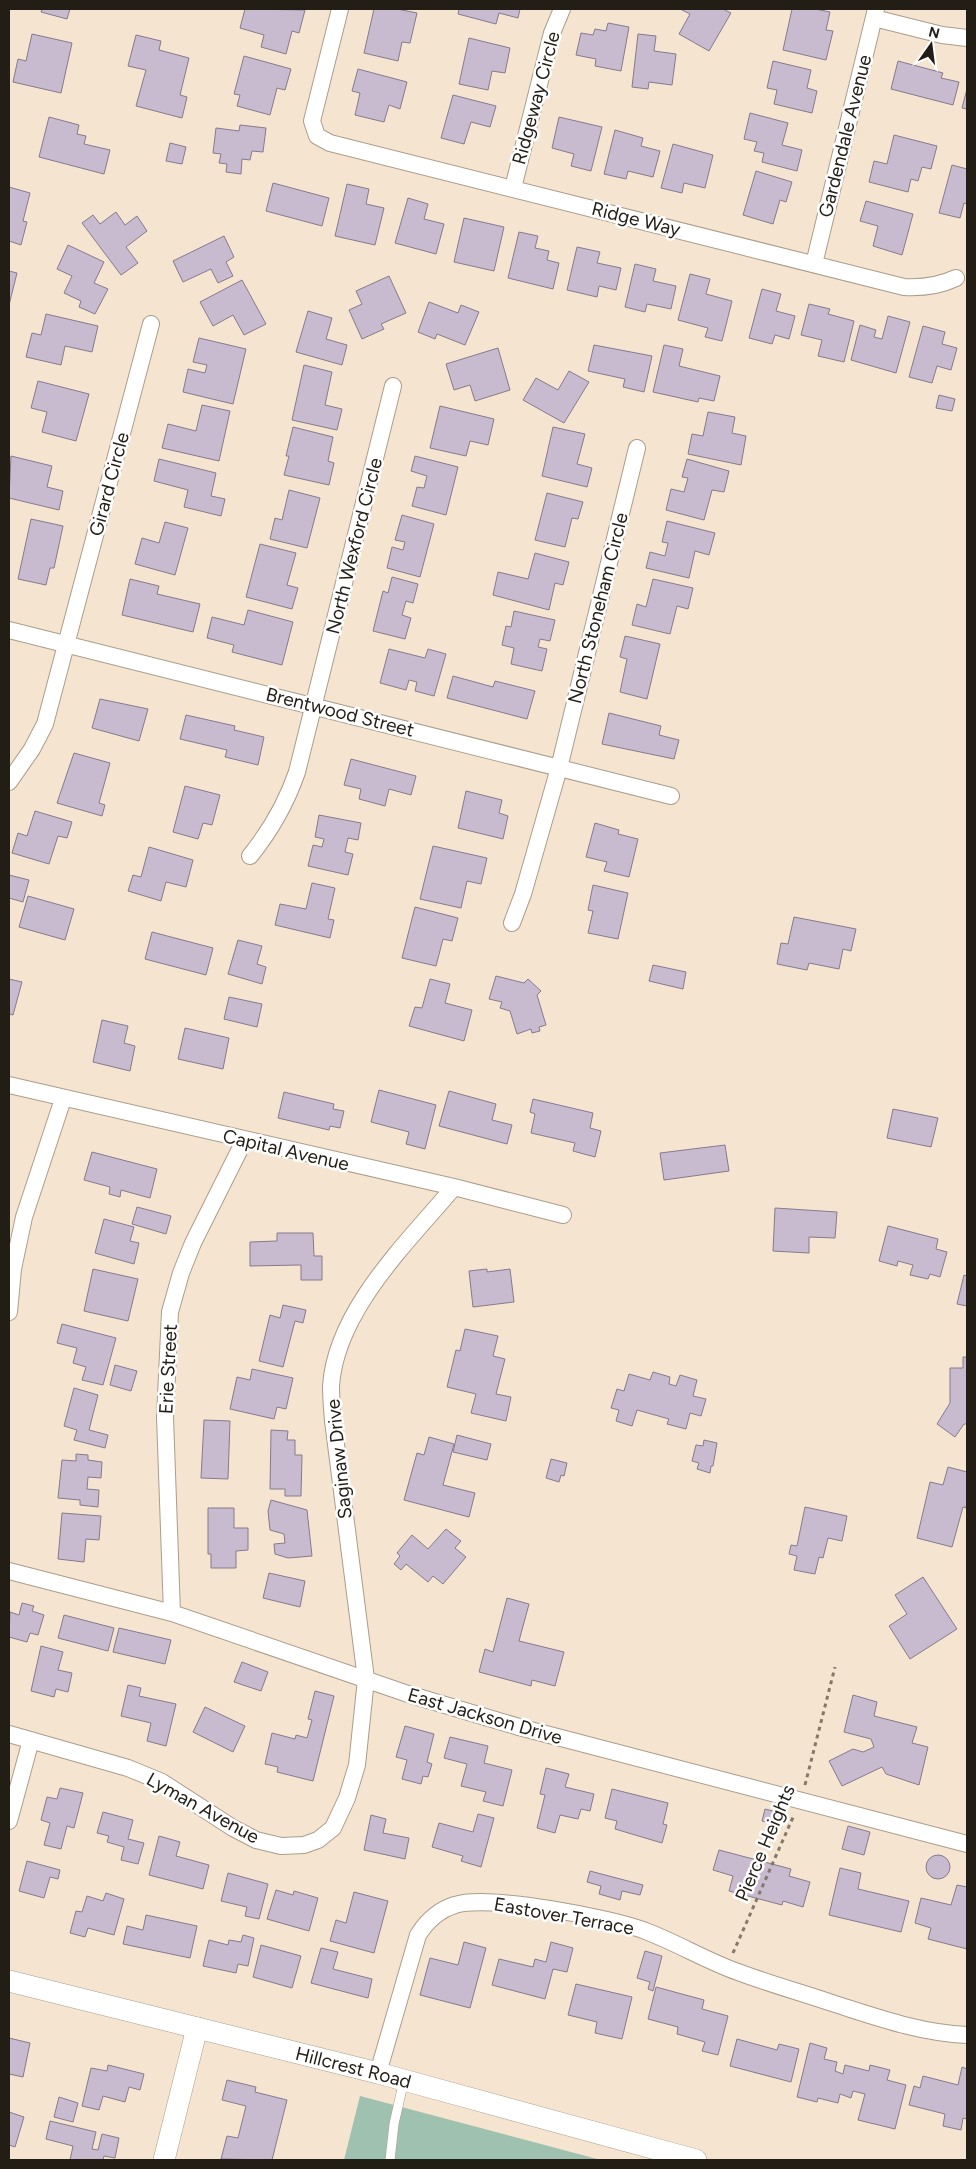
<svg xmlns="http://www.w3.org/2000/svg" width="976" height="2169" font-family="Figtree,sans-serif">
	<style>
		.green { fill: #9fc1af }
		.building { fill: #c8bbd0; stroke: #867a8d }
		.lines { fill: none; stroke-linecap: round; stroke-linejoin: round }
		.service-casing { stroke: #ac9d8a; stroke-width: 10 }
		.minor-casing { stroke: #ac9d8a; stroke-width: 18 }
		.tertiary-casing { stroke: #ac9d8a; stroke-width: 22 }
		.path { stroke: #83796b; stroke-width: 3; stroke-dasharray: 4 4; stroke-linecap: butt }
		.service { stroke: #fff; stroke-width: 9 }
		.minor { stroke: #fff; stroke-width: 16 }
		.tertiary { stroke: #fff; stroke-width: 21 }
		.labels { text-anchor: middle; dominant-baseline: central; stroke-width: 5; stroke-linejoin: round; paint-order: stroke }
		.street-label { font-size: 19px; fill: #221d15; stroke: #fff }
	</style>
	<rect width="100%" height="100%" fill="#f5e4d0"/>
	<path class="green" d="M360,2096L601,2160H344Z"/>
	<path class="building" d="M42,9H70L67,19L41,12Z
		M245,9L305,10L299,33L292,31L286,54L261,47L264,35L240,28Z
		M374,9H397L417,13L410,43L402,42L398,61L364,53Z
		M459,9H520L518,18L499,13L496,24L458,14Z
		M680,9H723L731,13L709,51L679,34L690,14Z
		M792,9H815L830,12L826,30L833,31L826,60L783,50Z
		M608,23L629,27L621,71L595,66L596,59L576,55L581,33L593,35L595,29L606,31Z
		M32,34L72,43L61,93L13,82L18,59L26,61Z
		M638,34L656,36L654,51L676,54L672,85L649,82L648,89L632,87Z
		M136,35L161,41L159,50L189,58L180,95L187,97L182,118L136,106L146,70L128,66Z
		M469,38L510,48L505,73L492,71L488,90L459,84Z
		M244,56L291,69L285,90L277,88L270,115L237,106L240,95L234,94Z
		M773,61L811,70L807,88L817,91L812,113L774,104L777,90L767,88Z
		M898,61L943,73L941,78L959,82L953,105L891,89Z
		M358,69L407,82L400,109L389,105L384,122L355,115L360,93L352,91Z
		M967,89V109L962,108Z
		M453,95L496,106L490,127L471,122L464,144L441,138Z
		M750,113L788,123L782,145L802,150L797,171L762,162L764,153L754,151L757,142L744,139Z
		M49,117L79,125L77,134L86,136L84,144L110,150L104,174L39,157Z
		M559,117L602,127L591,171L571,166L574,154L552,148Z
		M240,125L266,128L263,152L252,151L250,160L242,159L241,174L226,172L227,164L219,163L221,154L213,153L216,128L239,131Z
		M615,130L643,138L641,146L660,151L653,177L628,171L626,179L604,174Z
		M894,135L937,146L931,169L922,167L918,181L911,179L908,192L869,182L874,161L887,164Z
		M170,143L186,147L182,164L166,161Z
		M673,144L713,155L705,188L684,183L682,193L661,188Z
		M952,165L967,169V204L964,203L960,218L939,213Z
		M756,171L792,182L786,202L780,200L773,224L743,215Z
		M273,183L329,198L322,226L266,211Z
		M347,184L369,189L366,204L384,208L375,245L335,236Z
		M9,187L30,193L23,221L27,222L21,245L9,241Z
		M408,198L428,204L424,219L444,224L436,254L395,243Z
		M866,201L913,214L902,255L873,246L878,226L860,221Z
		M116,212L125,225L137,216L147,231L126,247L138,263L121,275L82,223L93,215L100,224Z
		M464,218L504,227L494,271L454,262Z
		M519,232L538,236L535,248L549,251L547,260L559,263L553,289L508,278Z
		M224,236L234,257L226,262L233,276L218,283L211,269L183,282L173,261Z
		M68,245L104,262L94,283L108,289L95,314L79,307L81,301L64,293L72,276L57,269Z
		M577,247L600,252L597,263L621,268L616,290L599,286L597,297L567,290Z
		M635,264L656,269L653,281L676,286L671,309L647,304L645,312L625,307Z
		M9,271L17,273L9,305Z
		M690,274L710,279L706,294L732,301L722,341L705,337L708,328L678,320Z
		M389,276L406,313L381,324L384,329L362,339L349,310L362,304L356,291Z
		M242,280L266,324L244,335L233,315L213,326L200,302Z
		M762,289L781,294L776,311L795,316L789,339L775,335L772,344L749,338Z
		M429,302L458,313L461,305L479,312L465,345L437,334L435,339L418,332Z
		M809,304L830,309L828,314L854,321L844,362L818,356L822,340L801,335Z
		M308,311L332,318L326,339L347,345L342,365L296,352Z
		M46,314L98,326L92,352L65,346L61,365L26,357L32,333L41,335Z
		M888,316L910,322L896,373L851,360L860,325L876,330L874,337L882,339Z
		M923,326L945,332L942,344L957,348L951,370L937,366L932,383L909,377Z
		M199,338L246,349L233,404L183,392L188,369L205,373L207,365L193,362Z
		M594,345L652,356L644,392L623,387L625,379L588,371Z
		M664,345L683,349L679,366L720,376L714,401L699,398L698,402L653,392Z
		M498,348L510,390L475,401L470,385L454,390L446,364Z
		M304,365L332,372L325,405L342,409L337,430L292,420Z
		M569,371L589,382L564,423L523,400L536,378L558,390Z
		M38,381L89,394L76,441L42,432L47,412L31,408Z
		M939,395L955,399L952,411L936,408Z
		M202,405L230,411L219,461L162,448L168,424L196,431Z
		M440,406L494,419L488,445L470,441L466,456L430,448Z
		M708,412L735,417L732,433L746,436L741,465L688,454L692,434L703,436Z
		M293,427L333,437L328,461L334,463L329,485L284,475L289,456H286Z
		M553,427L585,434L577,464L592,468L587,487L542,476Z
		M11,456L52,466L47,487L63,491L59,510L9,498Z
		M415,456L458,467L446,515L412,506L417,487L424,488L427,476L411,471Z
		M159,459L216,473L211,496L225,499L221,516L184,507L188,490L154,481Z
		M687,459L729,471L724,492L712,490L704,520L666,510L671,489L684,492L688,478L682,477Z
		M289,490L320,498L307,548L270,539L275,518L282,520Z
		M547,493L583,502L578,519L572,518L565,547L535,540Z
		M402,515L434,524L420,577L387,568L392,547L403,550L405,542L395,540Z
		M31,519L63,526L54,568H50L46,585L18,579Z
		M667,521L715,533L709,555L695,551L689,578L646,568L650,552L665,556L668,543L662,542Z
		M165,522L188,528L175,575L135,564L142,538L159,543Z
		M260,544L296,553L287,585L298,588L292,609L246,597Z
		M535,553L569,562L563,585L555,583L549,610L493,595L498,572L528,579Z
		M392,577L418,584L413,603L406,601L402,615L411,618L405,639L373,631L383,591L388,593Z
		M130,579L159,586L157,594L200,604L193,632L122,615Z
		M653,579L693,588L688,609L677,606L670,634L632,625L637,604L646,607Z
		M248,610L293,622L282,665L232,652L234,645L207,638L212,617L244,625Z
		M514,611L555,620L550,641L540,639L538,647L547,649L542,671L511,664L514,648L502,645L506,626L511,627Z
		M625,636L660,644L647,699L620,692L627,659L620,657Z
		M389,649L425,658L428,649L446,654L434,696L415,691L417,682L409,680L406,690L380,683Z
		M453,676L493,687L495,681L535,691L527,719L447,698Z
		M100,699L148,709L139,741L92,728Z
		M609,713L661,726L659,735L679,740L674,759L602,744Z
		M186,715L235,726L234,730L264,737L258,765L225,757L227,750L180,739Z
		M74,753L110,763L99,803L105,805L102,816L57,803Z
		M351,759L416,776L411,795L389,789L385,806L359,799L361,789L344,785Z
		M185,786L220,795L212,825L203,823L198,839L173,832Z
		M466,791L502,800L499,813L508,816L503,839L458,828Z
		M35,811L72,822L67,838L58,836L49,864L12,853L18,833L27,836Z
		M319,815L361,823L358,840L348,838L345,852L353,854L348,875L308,866L313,845L322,847L324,839L315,837Z
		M595,823L619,830L618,834L638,839L629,877L604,871L607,862L586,857Z
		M433,846L487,858L481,884L467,881L461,908L420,899Z
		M149,847L193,860L186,887L166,882L161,901L128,891L133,875L141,877Z
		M9,875L29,880L23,902L9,898Z
		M312,883L335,888L328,919L334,920L330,938L275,925L280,904L306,909Z
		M593,885L628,893L618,939L588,933L593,911L588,910Z
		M28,896L74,909L65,940L19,927Z
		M415,907L458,918L452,941L443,939L436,966L402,958Z
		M794,917L856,929L851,951L843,949L839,969L809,963L807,970L777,964L781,943L788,944Z
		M152,932L213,948L206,975L145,959Z
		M238,940L262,946L257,964L266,967L262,984L228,974Z
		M653,965L686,972L683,989L649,981Z
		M496,976L524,983L528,979L541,991L537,995L546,1025L539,1027L540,1031L532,1033L531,1029L517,1034L510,1011L500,1008L502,1002L489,999Z
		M9,979L22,982L13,1015L9,1014Z
		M430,979L450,984L445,1003L472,1010L464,1041L409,1026L415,1007L422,1008Z
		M229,997L262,1004L257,1027L224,1019Z
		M102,1020L128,1026L124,1043L135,1046L130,1071L93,1062Z
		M185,1028L229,1038L223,1069L178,1059Z
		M379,1090L436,1105L425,1149L406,1144L409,1132L371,1122Z
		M449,1091L496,1104L492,1120L512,1125L507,1144L439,1126Z
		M284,1092L334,1104L333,1109L344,1111L340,1128L330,1126L329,1130L278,1118Z
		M533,1099L593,1113L590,1128L601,1131L595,1157L573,1151L575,1143L531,1133L535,1114L530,1112Z
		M893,1109L938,1118L931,1147L887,1138Z
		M725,1145L729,1171L664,1180L660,1153Z
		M92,1152L157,1169L150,1198L121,1190L120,1197L109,1194L110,1187L84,1180Z
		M137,1207L171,1216L166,1234L132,1224Z
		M775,1208L837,1212L835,1238L809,1237V1253L773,1251Z
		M104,1219L134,1227L130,1241L139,1243L134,1264L95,1253Z
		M888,1226L938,1239L936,1249L947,1252L940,1277L930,1274L928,1279L910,1275L913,1265L898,1261L897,1266L879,1261Z
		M277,1233H313L314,1256H322V1280H301V1265L250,1266V1242L277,1241Z
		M93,1269L138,1279L128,1321L84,1311Z
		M487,1269V1272L510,1269L514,1302L473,1307L469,1271Z
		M964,1275L967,1276V1306L957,1304Z
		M283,1305L306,1310L303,1323L295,1321L283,1367L259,1361L270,1315L280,1318Z
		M62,1324L116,1338L103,1385L82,1380L86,1367L73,1363L77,1348L57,1343Z
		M465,1329L498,1336L493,1356L505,1359L496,1394L511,1397L506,1421L471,1413L476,1394L447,1387L456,1350L460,1351Z
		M963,1357H967V1424H964L955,1437L937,1424L950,1403V1368H963Z
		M115,1365L137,1371L131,1391L110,1385Z
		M252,1369L293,1378L286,1409L277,1407L274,1419L230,1409L237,1377L250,1380Z
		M653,1372L670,1377L669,1384L676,1386L680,1375L697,1380L693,1396L706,1399L701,1416L690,1413L686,1429L667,1424L669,1419L637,1410L632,1426L616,1421L619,1410L611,1408L617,1389L624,1391L629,1374L650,1380Z
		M74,1388L98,1395L89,1430L108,1435L105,1448L74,1440L77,1430L64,1426Z
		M204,1420L230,1421L228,1479L201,1478Z
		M271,1430L288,1431L287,1440H295V1455H302L301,1496H285V1489H270Z
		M457,1435L491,1444L487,1460L453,1452Z
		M429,1437L454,1444L443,1485L475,1493L469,1517L404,1500L417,1453L424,1455Z
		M704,1440L717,1443L713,1466H711L710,1473L697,1469L699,1463L692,1461L696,1445L703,1446Z
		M76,1454L88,1455V1460L102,1462L101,1478L88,1477L87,1489L99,1490L98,1507L80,1505V1500L58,1498L62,1460L76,1461Z
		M551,1459L567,1463L564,1476L561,1475L559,1482L546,1478Z
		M948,1467L967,1472V1501L966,1508L963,1507L952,1547L917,1538L930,1482L943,1485Z
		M271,1500L307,1510L312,1556L288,1558L275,1554L274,1544L285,1543L284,1534L270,1530L268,1511Z
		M805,1507L847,1516L842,1541L828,1538L823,1558L819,1557L815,1574L794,1570L797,1556L789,1554L791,1545L797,1546Z
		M208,1508H234V1528H248V1550L236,1551V1568H211V1554H208Z
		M62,1513L101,1516L99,1540L86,1539L84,1562L58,1559Z
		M446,1529L461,1541L455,1548L466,1557L443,1584L433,1576L428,1582L406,1564L401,1570L394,1564L400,1556L397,1553L412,1535L428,1549Z
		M269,1573L305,1581L300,1607L263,1598Z
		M923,1577L957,1629L910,1659L889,1626L907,1614L895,1595Z
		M507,1598L529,1604L519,1641L564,1652L555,1686L532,1680L531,1686L479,1672L485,1649L493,1652Z
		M22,1603L34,1606L32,1611L44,1615L38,1635L30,1633L27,1642L9,1637L10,1612L19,1615Z
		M64,1615L114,1628L108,1651L58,1638Z
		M119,1628L171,1640L165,1664L113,1652Z
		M41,1646L63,1652L58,1670L72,1673L68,1692L56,1689L54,1697L31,1691Z
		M242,1662L268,1672L261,1691L234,1682Z
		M128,1685L141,1688L139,1696L176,1704L166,1746L147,1741L151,1723L121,1716Z
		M315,1691L334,1696L313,1781L277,1772L278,1767L265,1764L272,1733L295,1739L296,1735L307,1738L312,1720L308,1719Z
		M853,1695L877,1702L874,1716L917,1727L912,1743L928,1747L919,1785L886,1774L882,1767L842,1786L829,1761L853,1749L863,1752L874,1747L871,1739L844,1732Z
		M205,1707L245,1726L233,1752L193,1732Z
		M405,1726L434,1734L427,1762L432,1764L428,1777L423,1776L421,1784L402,1779L407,1760L396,1757Z
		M450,1737L488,1746L484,1763L512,1770L503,1806L483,1801L486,1792L461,1786L467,1764L444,1758Z
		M546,1768L569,1774L565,1787L594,1794L590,1811L581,1809L578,1819L560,1815L555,1833L537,1828L545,1795L540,1794Z
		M60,1788L83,1793L74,1828L67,1826L61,1849L44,1845L50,1823L41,1820L47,1797L57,1799Z
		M612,1789L668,1803L663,1824L667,1825L662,1843L615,1829L617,1821L605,1818Z
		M765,1809L781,1813L778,1825L762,1821Z
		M103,1812L133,1820L128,1839L144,1843L138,1864L121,1860L124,1847L107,1842L109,1836L97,1833Z
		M478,1814L494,1818L481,1867L461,1861L463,1856L432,1847L439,1823L473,1832Z
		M371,1815L386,1819L383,1833L409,1838L405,1859L364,1850Z
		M848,1826L870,1832L864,1855L842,1849Z
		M159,1836L180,1842L176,1856L209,1865L203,1889L149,1875Z
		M719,1850L791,1869L789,1876L810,1882L803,1907L783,1901L782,1905L729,1891L733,1876L713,1870Z
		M926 1867a12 12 0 1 1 24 0a12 12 0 1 1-24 0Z
		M27,1861L60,1870L58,1879L50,1877L44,1898L19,1891Z
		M840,1868L861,1873L858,1889L909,1901L901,1932L829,1915Z
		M590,1871L643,1885L640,1895L622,1891L620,1900L599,1894L601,1886L587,1882Z
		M228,1873L268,1884L259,1919L245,1916L247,1907L221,1901Z
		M957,1885L967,1887V1949L928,1939L931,1928L915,1923L921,1898L951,1905Z
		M276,1890L293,1895L294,1891L318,1898L309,1931L267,1919Z
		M354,1892L388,1901L374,1953L330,1941L336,1920L346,1923Z
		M106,1893L124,1899L114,1935L88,1928L85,1937L70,1933L76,1911L82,1912L87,1896L103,1901Z
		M146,1915L197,1926L190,1958L123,1944L127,1926L143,1930Z
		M243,1935L254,1938L248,1966L238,1964L236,1973L203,1966L209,1940L228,1945L229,1940L241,1942Z
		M464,1942L486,1948L470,2008L420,1995L430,1958L458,1965Z
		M551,1942L573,1948L567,1972L553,1969L545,1999L492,1985L499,1959L533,1967L535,1959L546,1962Z
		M261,1945L301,1956L292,1988L253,1977Z
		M321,1948L338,1952L333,1969L372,1979L368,1998L311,1983Z
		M645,1951L662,1956L653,1991L648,1989L650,1982L637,1978Z
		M576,1984L632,1997L622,2039L595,2033L597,2022L568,2015Z
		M656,1987L704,2000L702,2009L728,2016L718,2055L702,2051L705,2042L677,2034L678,2027L648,2019Z
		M9,2038L30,2043L23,2077L9,2074Z
		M737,2039L777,2050L779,2044L799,2049L791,2082L730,2066Z
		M810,2043L827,2048L824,2059L837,2062L835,2071L843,2074L845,2065L869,2071L870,2065L890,2070L887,2080L906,2085L895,2129L858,2120L865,2094L853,2091L851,2098L840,2094L838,2103L818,2098L817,2102L797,2097Z
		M108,2065L144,2074L140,2090L129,2087L125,2102L103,2096L99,2110L82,2106L91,2068L107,2071Z
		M962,2067L967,2069V2119L963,2118L961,2130L943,2126L945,2114L909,2105L914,2086L920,2088L923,2076L958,2085Z
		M227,2080L256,2087L255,2092L287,2100L272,2160L221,2159L227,2136L238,2138L246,2106L222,2100Z
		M59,2097L78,2103L73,2122L54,2117Z
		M9,2112L24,2117L15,2147L9,2145Z
		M50,2121L96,2132L92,2149L98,2150L102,2134L119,2138L115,2158L104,2156L103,2160H70L73,2146L46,2139Z"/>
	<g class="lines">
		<defs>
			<path id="service" d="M390,2160L394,2124L404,2080"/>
			<path id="minor" d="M340,9L312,121L317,136L330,143L904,287C923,288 939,286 956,278
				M874,18L942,35L967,38
				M513,188L552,33L562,9
				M814,264L876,9
				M9,630L671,796
				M9,782L32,749L45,724L151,324
				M250,856C271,830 286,804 297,772L393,386
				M512,923L523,894L559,768L637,448
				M9,1085L454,1187L563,1215
				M9,1312L13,1269L24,1217L63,1099
				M9,1571L172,1613L408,1694L519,1727L967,1844
				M172,1613L165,1417L170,1312L181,1273L193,1243L244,1141
				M9,1734L128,1768L162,1782L233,1828L256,1840L281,1846L304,1845L318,1840L333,1828L347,1798L357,1765L366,1679L333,1421C332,1409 331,1397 331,1386C336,1310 408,1242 454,1187
				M9,1821L31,1740
				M378,2073L418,1935C427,1921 438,1910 455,1905C488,1894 614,1918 648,1932C679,1944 707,1961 738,1972C770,1984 803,1993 835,2004C879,2018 921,2033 967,2035"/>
			<g id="tertiary">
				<path id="s1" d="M9,1981L378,2073L696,2160"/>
				<path d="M164,2160L197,2028"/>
			</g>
		</defs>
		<use href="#service" class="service-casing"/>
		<use href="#minor" class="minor-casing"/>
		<use href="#tertiary" class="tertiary-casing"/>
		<path class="path" d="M805,1785L835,1667
			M733,1953L794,1815"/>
		<use href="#service" class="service"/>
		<use href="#minor" class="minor"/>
		<use href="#tertiary" class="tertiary"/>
	</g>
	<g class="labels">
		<g class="street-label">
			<text transform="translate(536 98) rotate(-75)">Ridgeway Circle</text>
			<text transform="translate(845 136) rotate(-76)">Gardendale Avenue</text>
			<text transform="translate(636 219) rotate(14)">Ridge Way</text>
			<text transform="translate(109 484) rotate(-75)">Girard Circle</text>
			<text transform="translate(354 546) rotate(-76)">North Wexford Circle</text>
			<text transform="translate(598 608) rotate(-76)">North Stoneham Circle</text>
			<text transform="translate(340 712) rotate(14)">Brentwood Street</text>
			<text transform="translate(286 1150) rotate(13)">Capital Avenue</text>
			<text transform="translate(168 1369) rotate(-87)">Erie Street</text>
			<text transform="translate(339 1459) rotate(-96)">Saginaw Drive</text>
			<text transform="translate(485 1716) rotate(16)">East Jackson Drive</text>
			<text transform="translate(203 1808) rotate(29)">Lyman Avenue</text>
			<text transform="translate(765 1843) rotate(-67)">Pierce Heights</text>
			<text transform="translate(564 1916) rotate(10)">Eastover Terrace</text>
			<text stroke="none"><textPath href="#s1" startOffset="355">Hillcrest Road</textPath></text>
		</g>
	</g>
	<rect width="976" height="2169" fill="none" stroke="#221d15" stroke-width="20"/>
	<g transform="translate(931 45) rotate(14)" stroke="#ffffff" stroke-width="4" paint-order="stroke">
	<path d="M0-4L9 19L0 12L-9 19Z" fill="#221d15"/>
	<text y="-8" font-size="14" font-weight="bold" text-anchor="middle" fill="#221d15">N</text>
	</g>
</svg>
